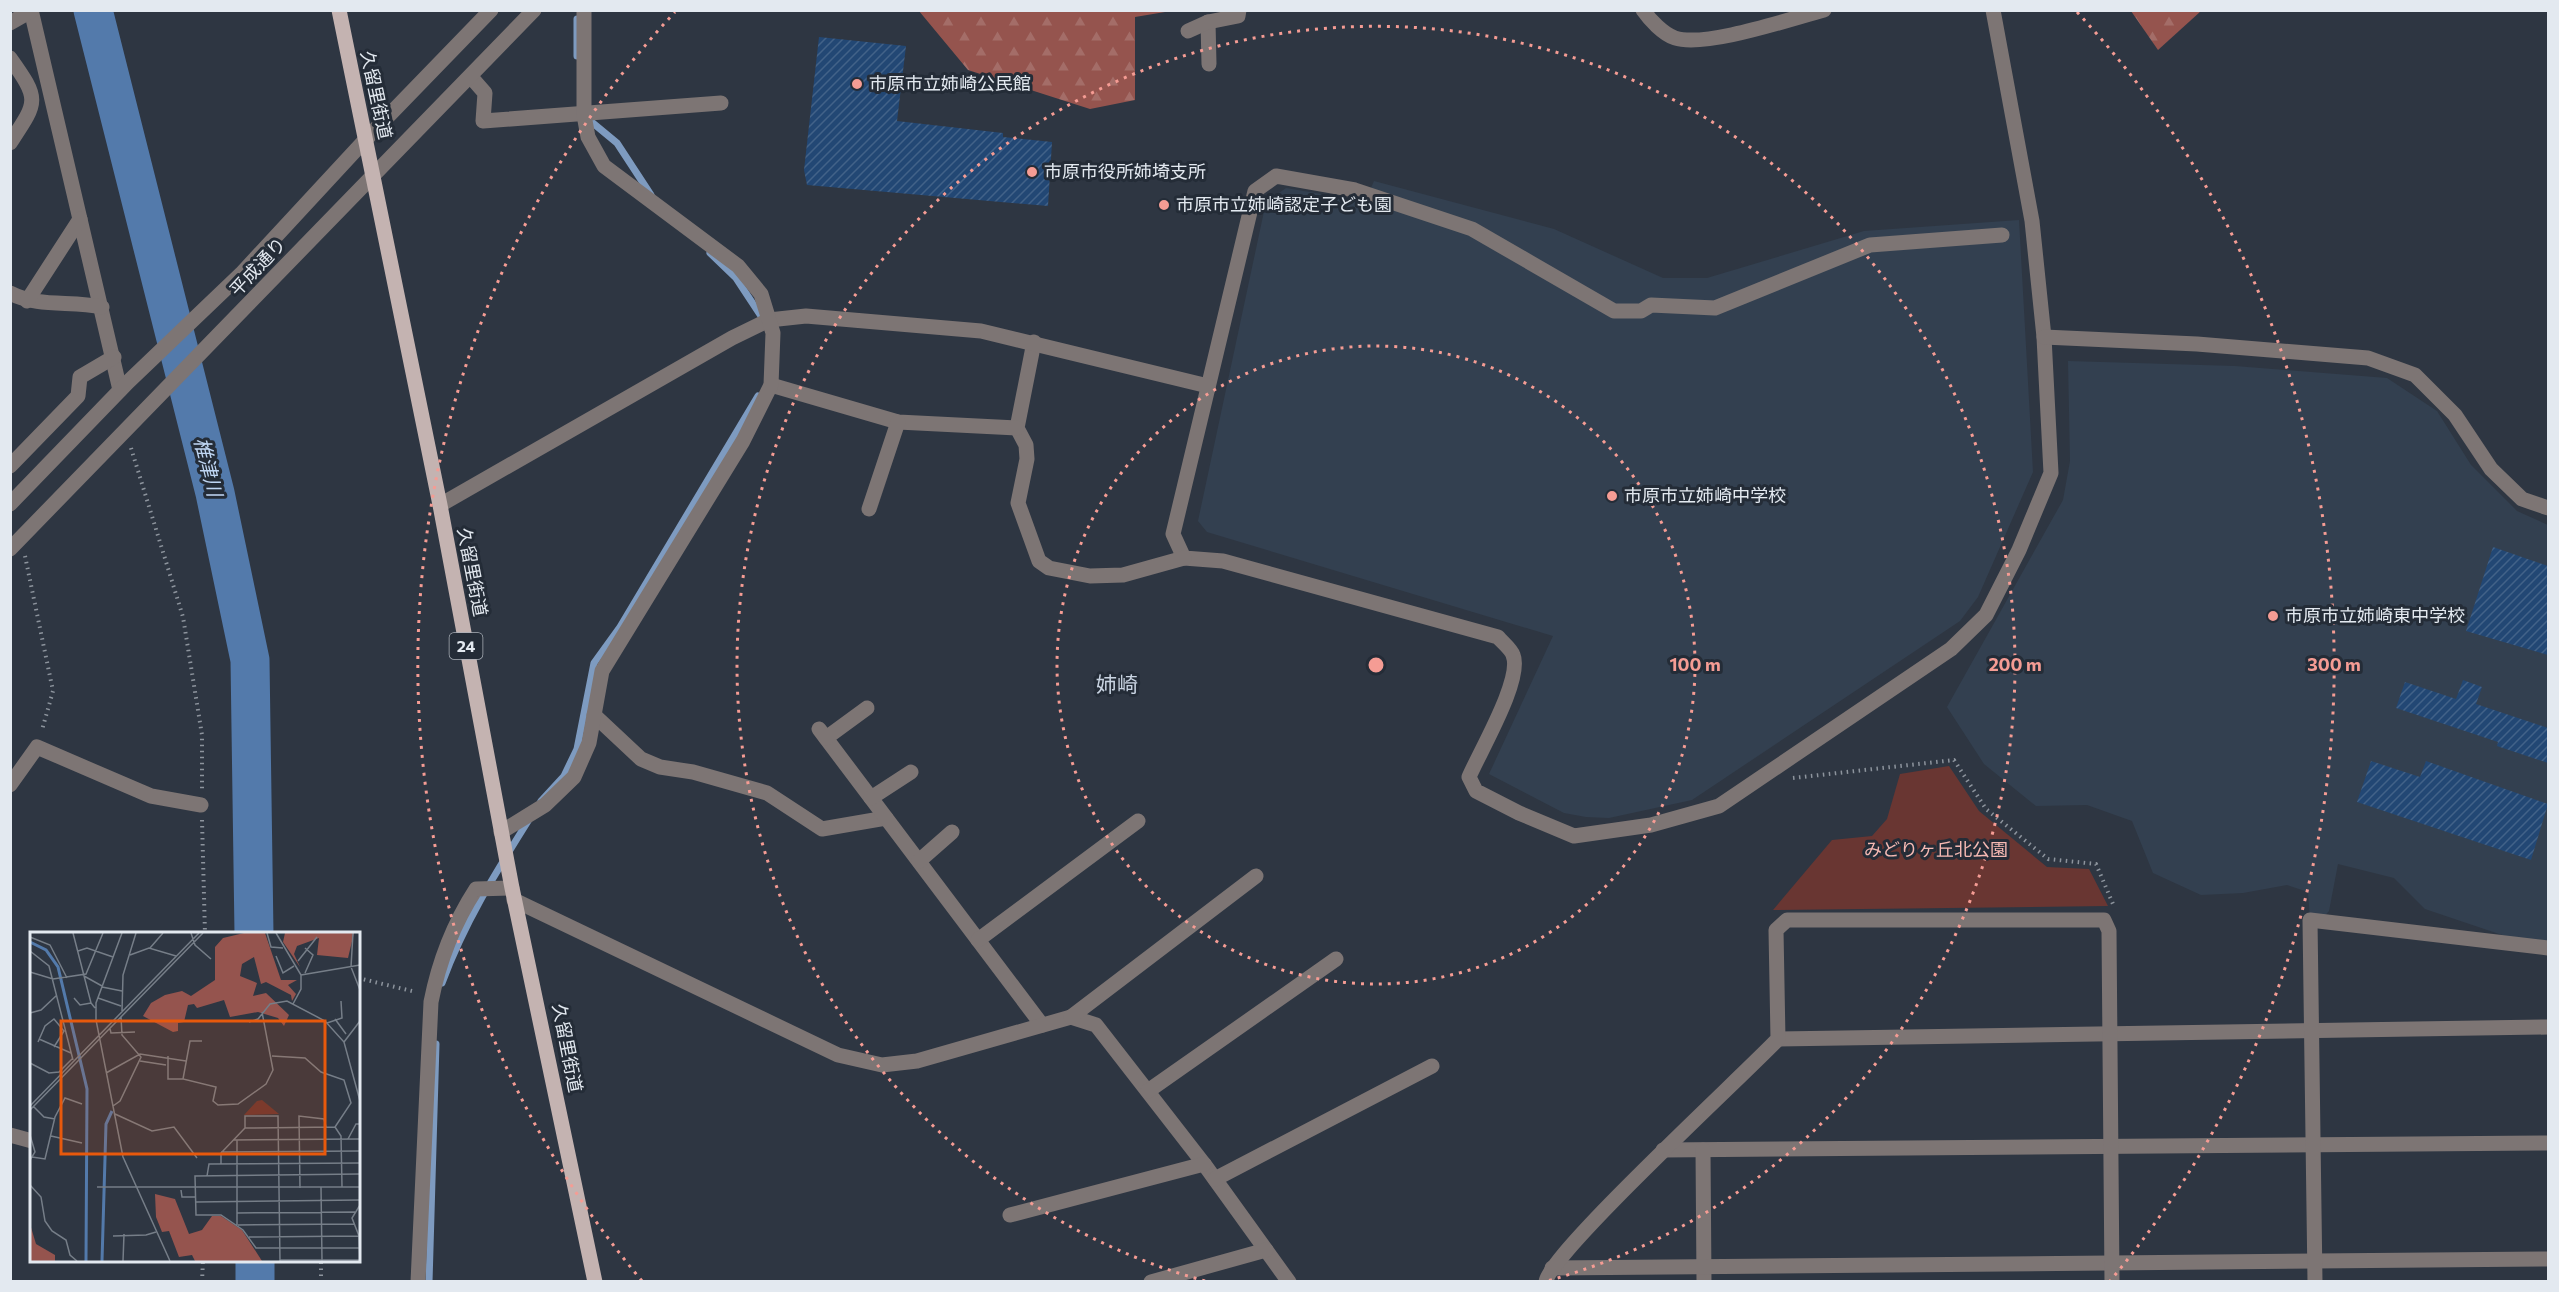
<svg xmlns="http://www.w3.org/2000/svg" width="2559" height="1292" viewBox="0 0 2559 1292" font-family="Commissioner,'Noto Sans JP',sans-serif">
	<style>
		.built { fill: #334050 }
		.forest { fill: url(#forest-firs) }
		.park { fill: #693632 }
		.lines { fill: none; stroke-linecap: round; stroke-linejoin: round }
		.stream { stroke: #7e9bc0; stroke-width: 7 }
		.river { stroke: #537aab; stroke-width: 39 }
		.building { fill: url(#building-hatch) }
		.path { stroke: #8d949d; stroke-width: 4; stroke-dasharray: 1.5 4.5; stroke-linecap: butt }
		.minor { stroke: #7d7574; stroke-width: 15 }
		.major { stroke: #c4b3b1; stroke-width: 15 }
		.ring { fill: none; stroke: #f59c94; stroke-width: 3; stroke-dasharray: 3 6 }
		.poi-dot { fill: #f59c94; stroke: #242c37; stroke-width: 2 }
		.labels { text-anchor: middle; stroke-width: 6; stroke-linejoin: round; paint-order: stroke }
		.shield { fill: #242c37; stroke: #aab0b8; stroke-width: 1.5 }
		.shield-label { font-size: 16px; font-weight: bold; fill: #e3e9f0 }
		.poi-label { font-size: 18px; fill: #e3e9f0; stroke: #242c37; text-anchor: start }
		.street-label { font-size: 18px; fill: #e3e9f0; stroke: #242c37 }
		.park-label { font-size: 18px; fill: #f5b9b3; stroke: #242c37 }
		.water-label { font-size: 20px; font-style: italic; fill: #bed5f2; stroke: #242c37 }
		.quarter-label { font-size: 21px; fill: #c9d4e2; stroke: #242c37 }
		.inset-river { fill: none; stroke: #537aab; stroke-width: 3 }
		.inset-road { fill: none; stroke: #767e88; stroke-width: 1.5 }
		.view { fill: #e8590c; fill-opacity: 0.15; stroke: #e8590c; stroke-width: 3 }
		.inset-edge { fill: none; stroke: #e3e9f0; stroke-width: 3 }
		.centre { fill: #f59c94; stroke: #242c37; stroke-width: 3 }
		.ring-label { font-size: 18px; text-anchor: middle; font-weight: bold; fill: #f59c94; stroke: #242c37; stroke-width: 6; stroke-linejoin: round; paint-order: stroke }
	</style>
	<defs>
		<pattern id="forest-firs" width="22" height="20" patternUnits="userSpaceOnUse" patternTransform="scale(1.5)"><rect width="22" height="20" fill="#95544e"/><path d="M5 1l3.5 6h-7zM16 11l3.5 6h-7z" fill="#a46d68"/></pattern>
		<pattern id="building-hatch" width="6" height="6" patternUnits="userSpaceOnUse" patternTransform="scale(1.5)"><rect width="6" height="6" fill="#224774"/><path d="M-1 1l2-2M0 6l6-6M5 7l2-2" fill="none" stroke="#426288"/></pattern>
	</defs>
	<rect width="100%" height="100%" fill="#2e3642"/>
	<!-- built -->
	<g class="built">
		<polygon points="1374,181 1554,229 1663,278 1707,278 1864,231 2019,220 2033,472 1978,597 1960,621 1692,800 1609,818 1586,817 1564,813 1489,774 1553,636 1207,532 1198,521 1266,202 1286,188 1351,199 1364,204"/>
		<polygon points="2068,361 2235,366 2387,378 2437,411 2471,465 2517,511 2548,525 2548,943 2508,937 2425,909 2394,878 2338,864 2329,911 2321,920 2310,920 2308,892 2287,885 2243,893 2201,895 2153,873 2132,821 2087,805 2036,806 1984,764 1947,707 2063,500 2070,461"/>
	</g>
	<!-- forest -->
	<g class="forest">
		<polygon points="919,11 1171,11 1135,17 1135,100 1090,109 968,70"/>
		<polygon points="2131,11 2201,11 2158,50"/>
	</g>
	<!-- park -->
	<polygon class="park" points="1949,766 1979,811 2047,867 2089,869 2108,906 1773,910 1832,840 1872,836 1887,819 1900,774"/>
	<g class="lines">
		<!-- stream -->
		<g class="stream">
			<polyline points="577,19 577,56"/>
			<polyline points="588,119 617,143 651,195"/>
			<polyline points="710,253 736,278 763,319"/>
			<polyline points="541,801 564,776 577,749 594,663 620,627 758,396"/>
			<path d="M442 983C464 923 496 872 530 818"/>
			<polyline points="429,1282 436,1044"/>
		</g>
		<!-- river -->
		<g class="river">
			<polyline points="93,10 215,493 250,660 254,934"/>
			<polyline points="255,1260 255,1282"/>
		</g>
	</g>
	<!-- building -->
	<g class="building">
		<polygon points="819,37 906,46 897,121 1003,133 1003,137 1052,142 1048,206 807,185 804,170"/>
		<polygon points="2493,547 2548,566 2548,655 2466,631"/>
		<polygon points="2463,680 2482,687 2476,704 2548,728 2548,763 2497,746 2498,742 2396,708 2405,682 2456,699"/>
		<polygon points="2371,761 2420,777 2426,761 2548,804 2531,860 2357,802"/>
	</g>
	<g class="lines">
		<!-- path -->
		<g class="path">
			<polyline points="131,448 183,617 202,735 202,789"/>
			<polyline points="25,556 53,691 42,730"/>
			<polyline points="1793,778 1954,760 1986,809 2048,859 2096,864 2113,904"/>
			<polyline points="202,820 205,934"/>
			<polyline points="358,978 416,992"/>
			<polyline points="202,1282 203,1260"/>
			<polyline points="321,1282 321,1260"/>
		</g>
		<!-- minor -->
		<g class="minor">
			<polyline points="31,10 120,390"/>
			<path d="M1643 10C1650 20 1663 34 1675 38 1705 48 1790 19 1824 10"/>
			<path d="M1993 10 2032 221 2044 337 2051 473 2019 550 1986 615 1951 649 1719 806 1651 825 1574 836 1519 813 1476 791 1469 777C1480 751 1523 679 1513 655 1511 649 1502 642 1498 637L1223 561 1184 558 1173 534 1255 191 1276 176 1355 190 1472 229 1614 311H1641L1651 305 1715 308 1870 245 2002 235"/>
			<polyline points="1208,22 1209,64"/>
			<polyline points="10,23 31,11"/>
			<polyline points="1188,31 1208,22 1238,16 1239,10"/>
			<path d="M10 58C40 100 38 101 10 143"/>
			<polyline points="471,77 485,93 483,121 721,103"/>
			<path d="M10 293C39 308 71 300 102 307"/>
			<polyline points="27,301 80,219"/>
			<polyline points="2044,337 2197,344 2368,358 2415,375 2455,415 2491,469 2522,499 2548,508"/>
			<polyline points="1034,342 1017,428 1026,445 1027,459 1018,503 1039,561 1049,568 1090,576 1123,575 1184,558"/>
			<polyline points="771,385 898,422 1017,428"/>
			<polyline points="10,466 78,396 80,377 114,357"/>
			<polyline points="10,504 128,382 241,274 366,139 491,10"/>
			<polyline points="440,505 732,338 769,320 806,316 981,331 1208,386"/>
			<polyline points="869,509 898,422"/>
			<polyline points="10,549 534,10"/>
			<polyline points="594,715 641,759 660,767 693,772 767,793 822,829 886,818"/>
			<polyline points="819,729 1042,1025"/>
			<polyline points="826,738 867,708"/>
			<polyline points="10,785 37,747 151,796 201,805"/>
			<polyline points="871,798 911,772"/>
			<polyline points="501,832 545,805 574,777 589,743 602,671 743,441 771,385 773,333 761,294 738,266 604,166 588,137 584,115 584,10"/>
			<polyline points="919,861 952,832"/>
			<polyline points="514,900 838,1055 882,1065 917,1061 1071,1017 1096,1025 1204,1164 1289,1282"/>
			<polyline points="978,940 1138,821"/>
			<polyline points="1071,1017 1256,876"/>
			<polyline points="1778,1039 2548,1027"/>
			<polyline points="1148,1091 1336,959"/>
			<polyline points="10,1135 32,1141"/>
			<polyline points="1663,1150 2548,1143"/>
			<polyline points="1703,1150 1704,1282"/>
			<polyline points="1215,1179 1432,1066"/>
			<polyline points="1010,1215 1204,1164"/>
			<polyline points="1552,1268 2548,1259"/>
			<path d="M418 1282 431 1002C439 961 454 923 476 889L512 888"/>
			<polyline points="1151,1282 1266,1250"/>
			<path d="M1546 1282C1547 1256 1747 1072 1778 1039L1776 930 1787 920H2104L2109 931 2112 1282"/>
			<polyline points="2315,1282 2310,920 2548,948"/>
		</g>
		<!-- major -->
		<polyline class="major" points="339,10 440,505 512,888 595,1282"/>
	</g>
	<!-- distance rings -->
	<g class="ring">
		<circle cx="1376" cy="665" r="319"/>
		<path d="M1205 1281A639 639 0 1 1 1547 1281"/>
		<path d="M642 1281A958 958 0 0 1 675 12M2077 12A958 958 0 0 1 2110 1281"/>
	</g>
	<!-- markers -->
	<g class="poi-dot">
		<circle cx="857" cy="84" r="6"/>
		<circle cx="1032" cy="172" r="6"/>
		<circle cx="1164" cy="205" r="6"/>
		<circle cx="1612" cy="496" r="6"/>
		<circle cx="2273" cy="616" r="6"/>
	</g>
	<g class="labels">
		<!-- shield labels -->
		<rect class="shield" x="449.5" y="633" width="33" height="26" rx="4.5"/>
		<g class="shield-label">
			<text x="466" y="652">24</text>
		</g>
		<!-- poi labels -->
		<g class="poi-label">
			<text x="869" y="90">市原市立姉崎公民館</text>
			<text x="1044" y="178">市原市役所姉埼支所</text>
			<text x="1176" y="211">市原市立姉崎認定子ども園</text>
			<text x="1624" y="502">市原市立姉崎中学校</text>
			<text x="2285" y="622">市原市立姉崎東中学校</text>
		</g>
		<!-- street labels -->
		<g class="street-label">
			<text transform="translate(376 95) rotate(78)" y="6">久留里街道</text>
			<text transform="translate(258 267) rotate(-47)" y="6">平成通り</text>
			<text transform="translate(472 572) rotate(79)" y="6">久留里街道</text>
			<text transform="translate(567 1048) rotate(79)" y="6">久留里街道</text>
		</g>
		<!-- park labels -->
		<g class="park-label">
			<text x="1936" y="856">みどりヶ丘北公園</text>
		</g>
		<!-- water labels -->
		<g class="water-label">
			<text transform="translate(208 467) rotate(76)" y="7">椎津川</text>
		</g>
		<!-- quarter labels -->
		<g class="quarter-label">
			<text x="1117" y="692">姉崎</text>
		</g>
	</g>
	<!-- overview -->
	<g transform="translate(30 932)">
		<rect width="330" height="330" fill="#2e3642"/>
		<path d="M214 1H235L251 48H267L258 53 266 62 262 69 261 63 236 50 231 52 224 25 212 32 210 44 227 51 223 64 236 61 259 83 254 94 248 86 228 80 200 85 194 68 167 76 164 72 158 73 154 90 148 91V99L143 100 113 84 121 71 135 63 152 59 161 64 185 48V15L193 6ZM255 1H324L318 26 287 23 289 6 267 14 264 22 270 35 253 10ZM125 262 145 267 159 302 172 298 182 284H191L212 298 232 329H165L162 323 149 325 139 299 132 300 126 285ZM0 292 6 312 25 323V329H0Z" fill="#95544e"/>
		<path d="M232 168 249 182 214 183 227 169Z" fill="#693632"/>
		<path class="inset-river" d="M0 10 16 18 28 35 57 157 56 329M72 329 76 192 82 179"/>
		<path class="inset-road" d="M43 1 61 71 65 76M92 1 66 71V88L93 225 140 329M161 1 165 13 181 27M237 1 241 15 253 16M246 1 271 43V57L263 72M323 1 321 35 330 58M0 5 20 13 37 46M120 16 133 1M0 19 19 34 43 128M48 19 57 16 83 25M100 23 119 16 146 24M246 24 253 41 264 34M268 29 287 5M0 40 23 47 56 42 73 1M275 41 283 23 275 16M271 43 330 33M54 44 72 54M72 55 92 59M44 66 50 73 61 71M68 66 91 74M92 79 93 43 106 1M0 81 11 78 27 63M305 87 316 102M219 90 228 87 240 72 257 69 295 89 314 110 330 169M297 91 312 86 311 69M80 97 81 101 105 100M9 107 41 121M172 109H160L153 147 186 155 183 169 188 173 208 172 236 152 243 138 232 80M8 110 15 94 24 87 34 99 24 115M314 110 330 89M138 124V147H153M242 124 275 126 291 140 314 148 321 171 305 195M110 129 136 133M0 131 19 141 29 140 43 126M76 141 110 122 156 129M0 174 169 1M3 174 14 185 25 187M83 174 90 169 111 125 92 103 91 85M0 178 173 1M85 182 122 199 144 195 167 226M305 195 311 204 312 255M215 196 305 195M0 203 5 220 0 228M21 204 52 211M318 207 326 192H330M203 208 330 207M207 208V293M191 220 330 219M2 225 15 227 25 185 35 166 52 172M191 232V221L215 196V184H248L250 329M177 244 179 232 330 231M0 253 11 265 15 289 22 299 36 308 40 323 47 329M67 255H330M291 255 292 329M270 256 269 184 294 187 296 195M151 258 152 265H166M166 270 330 268M207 281 325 280M208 293 324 292M83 304 116 303 126 300M219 305 329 304M329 316H226L213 298 191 283H166L165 244 330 242M250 328H330M93 329 94 302M330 329 329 304 322 286 330 273"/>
		<path class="view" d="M31 89H295V222H31Z"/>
		<rect width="330" height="330" class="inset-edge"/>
	</g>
	<circle cx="1376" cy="665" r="9" class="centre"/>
	<g class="ring-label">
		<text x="1695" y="671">100 m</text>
		<text x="2015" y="671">200 m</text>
		<text x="2334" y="671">300 m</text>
	</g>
	<!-- border -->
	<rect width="2559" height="1292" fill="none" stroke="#e3e9f0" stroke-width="24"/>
</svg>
